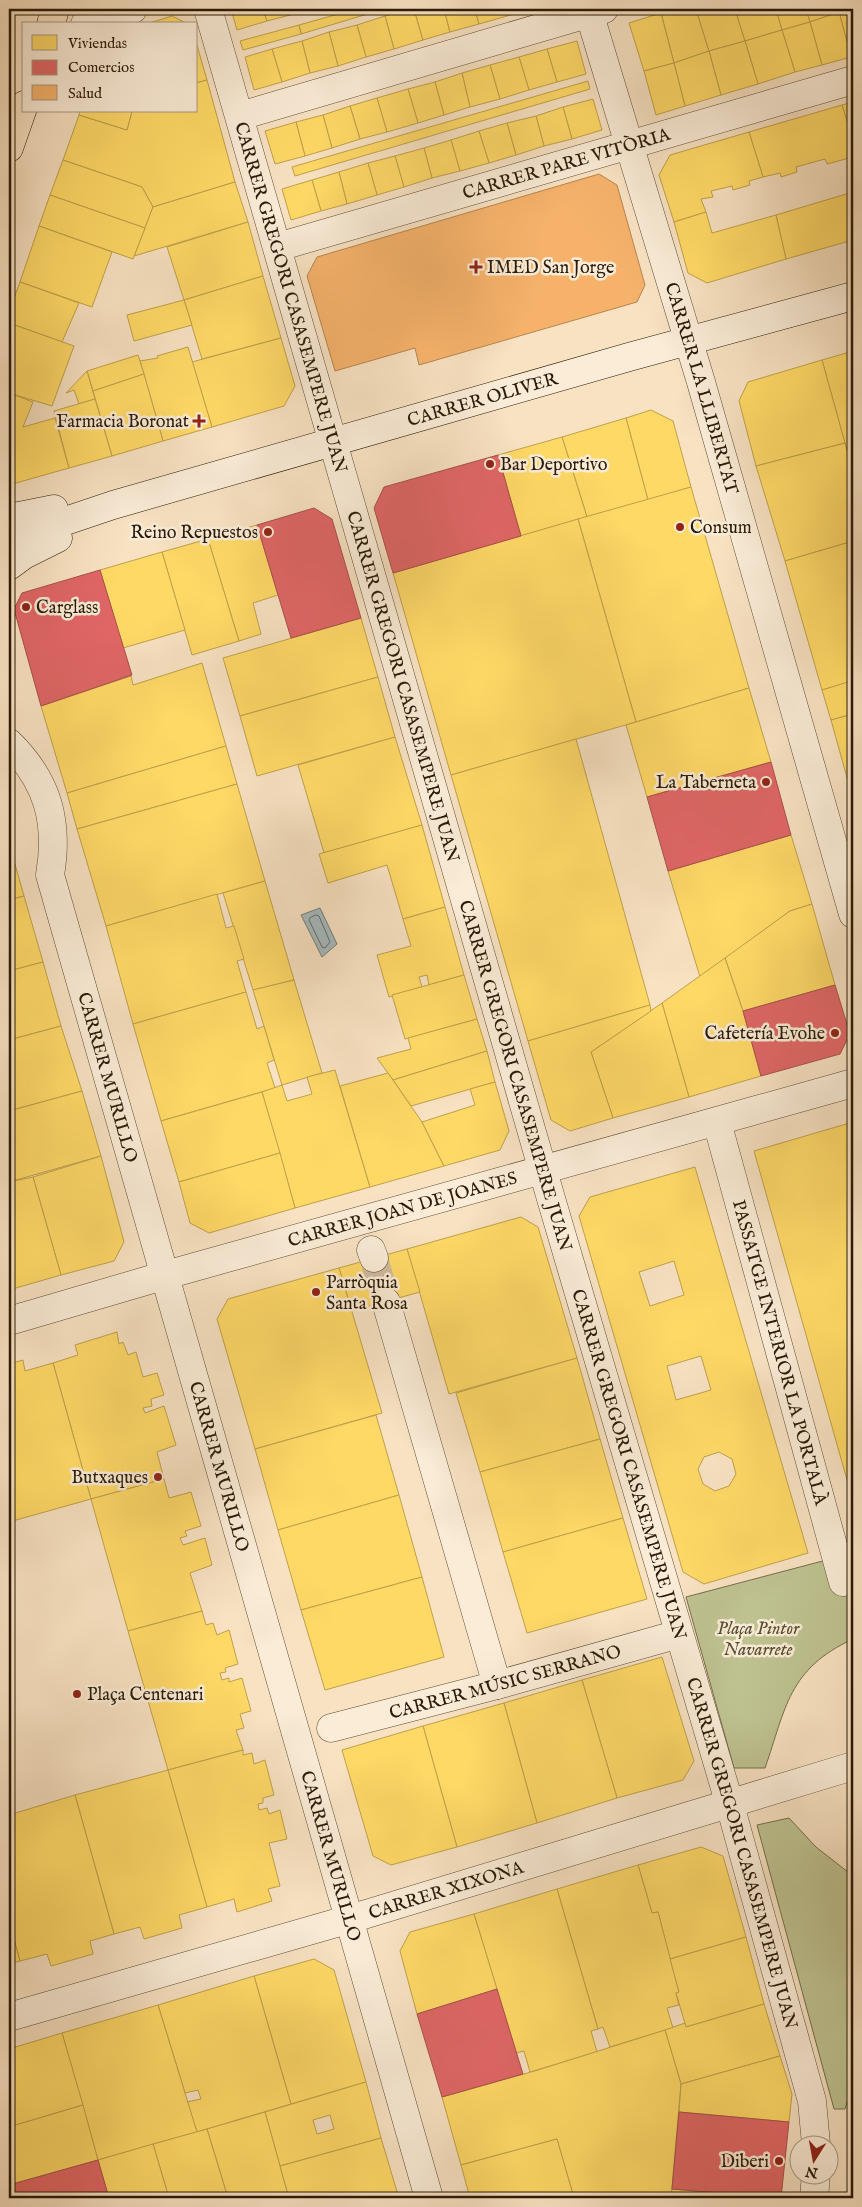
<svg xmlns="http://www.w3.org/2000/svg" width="862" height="2207" viewBox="0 0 862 2207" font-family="'IM FELL English',serif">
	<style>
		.green { fill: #bfc392; stroke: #746e4c }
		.water { fill: #a4babf; stroke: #737a75 }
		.homes { fill: #ffd966; stroke: #bfa04a; fill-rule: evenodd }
		.shops { fill: #e06666; stroke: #a94f4a }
		.health { fill: #f6b26b; stroke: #b8844d }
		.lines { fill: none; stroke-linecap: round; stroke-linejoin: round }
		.shore { stroke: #666a63; stroke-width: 1 }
		.pedestrian-tunnel { stroke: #cfba9d; stroke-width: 28; stroke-dasharray: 28 14; stroke-linecap: butt }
		.pedestrian-casing { stroke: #5d4c36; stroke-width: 29 }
		.minor-casing { stroke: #5d4c36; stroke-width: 29 }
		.secondary-casing { stroke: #291a07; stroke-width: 29 }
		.primary-casing { stroke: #291a07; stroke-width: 29 }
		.pedestrian { stroke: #faecd7; stroke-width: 28 }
		.minor { stroke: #faecd7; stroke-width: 28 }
		.secondary { stroke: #faecd7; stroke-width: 28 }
		.primary { stroke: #f8e2c2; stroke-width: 28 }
		.poi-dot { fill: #8f2418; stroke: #faecd7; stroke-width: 2 }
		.labels { text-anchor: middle; stroke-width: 5; stroke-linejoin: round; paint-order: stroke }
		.street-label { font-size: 18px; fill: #291a07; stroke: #faecd7 }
		.poi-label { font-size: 18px; fill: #291a07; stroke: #faecd7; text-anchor: start }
		.park-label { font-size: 18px; font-style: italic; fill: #564d31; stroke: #faecd7 }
	</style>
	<rect width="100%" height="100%" fill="#f8e2c2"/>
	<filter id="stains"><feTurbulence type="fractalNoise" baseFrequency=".004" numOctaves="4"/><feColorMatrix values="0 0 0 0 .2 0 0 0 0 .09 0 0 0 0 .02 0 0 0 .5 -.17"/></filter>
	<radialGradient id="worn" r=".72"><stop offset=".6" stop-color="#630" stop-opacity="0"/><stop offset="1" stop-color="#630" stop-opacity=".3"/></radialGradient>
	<!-- green -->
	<g class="green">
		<path d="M853 1553V1639C788 1669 786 1708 765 1768H734L686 1597Z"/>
		<polygon points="789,1818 816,1847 853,1876 853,2094 849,2095 845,2109 834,2109 757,1825"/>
	</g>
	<!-- water -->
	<polygon class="water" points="320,908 337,944 322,957 301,915"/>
	<!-- homes -->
	<g class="homes">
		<polygon points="231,9 263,9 267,21 237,30"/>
		<polygon points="263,9 293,9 294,14 267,21"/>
		<polygon points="293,9 309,9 294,14"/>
		<polygon points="356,9 384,9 301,34 299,25"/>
		<polygon points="410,9 414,9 423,40 394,49 385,16"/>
		<polygon points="414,9 444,9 450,32 423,40"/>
		<polygon points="444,9 475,9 479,24 450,32"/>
		<polygon points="475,9 504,9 507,16 479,24"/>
		<polygon points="504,9 533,9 507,16"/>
		<polygon points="676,9 696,9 709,51 674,63 661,13"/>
		<polygon points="696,9 735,9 745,41 709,51"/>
		<polygon points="735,9 776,9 782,30 745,41"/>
		<polygon points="776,9 806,9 810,22 782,30"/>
		<polygon points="806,9 838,9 839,12 810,22"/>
		<polygon points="850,9 853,9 853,57 851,57 839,12"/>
		<polygon points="839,12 851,57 822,65 810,22"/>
		<polygon points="661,13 674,63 644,71 629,23"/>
		<polygon points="172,16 188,24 146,24"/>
		<polygon points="385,16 394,49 366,57 357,25"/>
		<polygon points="810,22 822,65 795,72 782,30"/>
		<polygon points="299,25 301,34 243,50 240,41"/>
		<polygon points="357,25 366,57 338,66 329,32"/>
		<polygon points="782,30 795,72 758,84 745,41"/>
		<polygon points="329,32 338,66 310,73 302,41"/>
		<polygon points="302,41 310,73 282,82 272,49"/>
		<polygon points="577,41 586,74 557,82 547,49"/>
		<polygon points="745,41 758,84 721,95 709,51"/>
		<polygon points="196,42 207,80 196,83"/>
		<polygon points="272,49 282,82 254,90 245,57"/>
		<polygon points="547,49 557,82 529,90 519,57"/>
		<polygon points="709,51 721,95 685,106 674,63"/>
		<polygon points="519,57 529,90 500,99 490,65"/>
		<polygon points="674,63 685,106 656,115 644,71"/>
		<polygon points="490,65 500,99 470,107 462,73"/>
		<polygon points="462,73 470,107 444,115 435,82"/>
		<polygon points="207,80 235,182 153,207 142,187 63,160 79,115 127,130 132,111 196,111 196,83"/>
		<polygon points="588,81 590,89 295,176 292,167"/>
		<polygon points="435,82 444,115 418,123 408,89"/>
		<polygon points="408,89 418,123 387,132 377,98"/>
		<polygon points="377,98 387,132 360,139 350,106"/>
		<polygon points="593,99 602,130 572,139 563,107"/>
		<polygon points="853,102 853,141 842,105"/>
		<polygon points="842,105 853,141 853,157 827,164 825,159 796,167 797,172 781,177 780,173 763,177 749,132"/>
		<polygon points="350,106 360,139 332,148 323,115"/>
		<polygon points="563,107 572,139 544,146 536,116"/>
		<polygon points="80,111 132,111 127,130 79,115"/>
		<polygon points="323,115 332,148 305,156 296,122"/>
		<polygon points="536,116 544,146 516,155 507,123"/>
		<polygon points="296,122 305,156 275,164 265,131"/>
		<polygon points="507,123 516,155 489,163 479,131"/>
		<polygon points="479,131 489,163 460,171 451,140"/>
		<polygon points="749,132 763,177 749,181 750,185 733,190 732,186 711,191 713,197 701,199 706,212 674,222 659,175 670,155"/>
		<polygon points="451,140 460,171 432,178 424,148"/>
		<polygon points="424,148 432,178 404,187 395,156"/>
		<polygon points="395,156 404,187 377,195 368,163"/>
		<polygon points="63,160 142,187 153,207 145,228 50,195"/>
		<polygon points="368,163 377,195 347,204 339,172"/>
		<polygon points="339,172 347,204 321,211 312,180"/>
		<polygon points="312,180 321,211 291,220 282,189"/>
		<polygon points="235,182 248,222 134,256 153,207"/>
		<polygon points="853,192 853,240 786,259 776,215"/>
		<polygon points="50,195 145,228 133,259 39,226"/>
		<polygon points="706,212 712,233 776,215 786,259 707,283 688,273 674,222"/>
		<polygon points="248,222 263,276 184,300 167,247"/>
		<polygon points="39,226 112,252 92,307 20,282"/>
		<polygon points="263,276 281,338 202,359 184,300"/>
		<polygon points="20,282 79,303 62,342 9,323 9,312"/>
		<polygon points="184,300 192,325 134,341 127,315"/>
		<polygon points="9,323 74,346 52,406 9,393"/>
		<polygon points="281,338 295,386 284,406 212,427 192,362"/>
		<polygon points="188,347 212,427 163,441 140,361 158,358 157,356"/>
		<polygon points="853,351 853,461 850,462 822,360"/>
		<polygon points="138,355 144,374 93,391 87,371"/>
		<polygon points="822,360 845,443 756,466 739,401 748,382"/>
		<polygon points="87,371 95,399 79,404 74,390 66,393"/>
		<polygon points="144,374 163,441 112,456 93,391"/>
		<polygon points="9,393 33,402 23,427 55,418 69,468 9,485"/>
		<polygon points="95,399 112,456 69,468 54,411"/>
		<polygon points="651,410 673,421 691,487 648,500 626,418"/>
		<polygon points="626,418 648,500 587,517 562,437"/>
		<polygon points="562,437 587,517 521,536 498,455"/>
		<polygon points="845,443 853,474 853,541 785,561 756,466"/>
		<polygon points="691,487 749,688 636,722 578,519"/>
		<polygon points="578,519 636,722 451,775 393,573"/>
		<polygon points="257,525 278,595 253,603 261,634 239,641 208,539"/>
		<polygon points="208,539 239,641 192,655 162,552"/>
		<polygon points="853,541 853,681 822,690 785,561"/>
		<polygon points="162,552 185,630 123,648 100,570"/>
		<polygon points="361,618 378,677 240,716 223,658"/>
		<polygon points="202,663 226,746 67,793 41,706 131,676 133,685"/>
		<polygon points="378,677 395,737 257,776 240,716"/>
		<polygon points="851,681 853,714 831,720 822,690"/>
		<polygon points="749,688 771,762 647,797 626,725"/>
		<polygon points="853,714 853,799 831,720"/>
		<polygon points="395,737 422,825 324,853 298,765"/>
		<polygon points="576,739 650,1005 528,1041 451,775"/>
		<polygon points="226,746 237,784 77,829 67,793"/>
		<polygon points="237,784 265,881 106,926 77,829"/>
		<polygon points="422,825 445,907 403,919 387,865 328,883 319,854"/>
		<polygon points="791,835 812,904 790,911 700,977 668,871"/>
		<polygon points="9,843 24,896 9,900"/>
		<polygon points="265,881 294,980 253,990 223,893"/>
		<polygon points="217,894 226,928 234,926 244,959 237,961 246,992 133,1024 106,926"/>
		<polygon points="24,896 43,962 9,971 9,900"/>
		<polygon points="812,904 835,985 743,1011 725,958 790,911"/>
		<polygon points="445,907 464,975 429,985 427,975 419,977 422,987 389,997 377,955 411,946 403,919"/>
		<polygon points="725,958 743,1011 761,1076 689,1097 662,1003"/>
		<polygon points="43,962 61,1026 9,1040 9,971"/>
		<polygon points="464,975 477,1019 405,1039 392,995"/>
		<polygon points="294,980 322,1073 282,1085 253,990"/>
		<polygon points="246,992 257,1029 264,1026 274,1060 267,1063 275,1088 161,1121 133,1024"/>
		<polygon points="662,1003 689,1097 613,1118 591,1052"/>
		<polygon points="650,1005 651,1011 591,1052 613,1118 570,1131 551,1120 528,1041"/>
		<polygon points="477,1019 487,1051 393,1080 377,1058 411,1049 408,1038"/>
		<polygon points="61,1026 82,1091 9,1111 9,1040"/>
		<polygon points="487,1051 495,1082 411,1106 393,1080"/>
		<polygon points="335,1070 370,1187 295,1208 262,1092 282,1085 287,1101 312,1094 307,1077"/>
		<polygon points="388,1073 422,1122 444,1166 370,1187 340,1086"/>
		<polygon points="495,1082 509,1131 500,1150 444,1166 422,1122 475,1105 470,1089"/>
		<polygon points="82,1091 101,1156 9,1182 9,1111"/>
		<polygon points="262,1092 280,1153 179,1182 161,1121"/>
		<polygon points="853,1122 853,1501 754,1151"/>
		<polygon points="280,1153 295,1208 209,1233 190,1223 179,1182"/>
		<polygon points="101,1156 124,1242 114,1261 61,1275 33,1177"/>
		<path d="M695 1167 808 1553 704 1584 683 1572 579 1216 590 1197ZM674 1261 684 1295 650 1306 639 1272ZM701 1356 711 1390 676 1400 667 1366ZM719 1452 732 1459 736 1474 729 1486 715 1491 703 1484 698 1469 704 1457Z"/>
		<polygon points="33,1177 61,1275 9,1290 9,1182"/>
		<polygon points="521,1217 538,1227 577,1358 449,1394 407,1249"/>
		<polygon points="407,1249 420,1292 352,1311 339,1268"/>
		<polygon points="339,1268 382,1413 255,1449 217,1319 228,1299"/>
		<polygon points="117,1332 119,1344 123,1342 128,1355 136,1352 143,1377 157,1373 164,1395 151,1399 152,1406 143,1408 145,1413 164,1406 176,1445 157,1452 164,1479 91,1499 53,1363 78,1355 75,1345"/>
		<polygon points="577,1358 600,1439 480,1472 456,1393"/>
		<polygon points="23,1360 25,1371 53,1363 91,1499 9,1522 9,1364"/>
		<polygon points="376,1415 399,1495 278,1530 255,1449"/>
		<polygon points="600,1439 623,1518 503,1552 480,1472"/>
		<polygon points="164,1479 169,1498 191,1492 201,1526 185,1531 187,1536 180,1538 183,1545 205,1538 212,1565 190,1573 202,1611 128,1631 91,1499"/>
		<polygon points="399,1495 422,1577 301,1610 278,1530"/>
		<polygon points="623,1518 647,1599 527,1633 503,1552"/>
		<polygon points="422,1577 444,1657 325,1690 301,1610"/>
		<polygon points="202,1611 206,1625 213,1623 217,1635 229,1630 238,1664 225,1668 226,1672 220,1673 222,1680 229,1678 229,1682 242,1678 251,1711 240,1714 244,1728 236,1730 243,1750 168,1770 128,1631"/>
		<polygon points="662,1657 694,1761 683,1780 617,1798 582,1680"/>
		<polygon points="582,1680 617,1798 537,1823 504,1703"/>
		<polygon points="504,1703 537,1823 457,1847 423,1726"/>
		<polygon points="423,1726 457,1847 391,1865 373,1856 342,1750"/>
		<polygon points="243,1750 243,1755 252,1753 254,1764 265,1760 274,1795 263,1798 263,1803 258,1804 259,1810 267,1808 269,1814 280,1810 287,1839 269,1843 280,1886 268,1889 272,1901 237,1912 234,1899 207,1907 168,1770"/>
		<polygon points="168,1770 207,1907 179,1915 182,1928 144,1939 140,1927 114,1934 75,1795"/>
		<polygon points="75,1795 114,1934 90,1941 93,1954 51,1966 47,1954 20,1961 9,1921 9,1815"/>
		<polygon points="701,1847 723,1856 746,1937 670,1959 658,1912 652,1913 638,1865"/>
		<polygon points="638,1865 652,1913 658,1912 679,1992 676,1993 679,2005 667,2008 673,2028 610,2047 603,2027 598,2029 557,1889"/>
		<polygon points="557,1889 598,2029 591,2031 597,2052 530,2072 524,2051 516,2053 474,1914"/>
		<polygon points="474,1914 497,1989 417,2014 400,1951 410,1932"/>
		<polygon points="9,1921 20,1961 9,1964"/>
		<polygon points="746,1937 764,2004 686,2027 676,1993 679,1992 670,1959"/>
		<polygon points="314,1959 334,1970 366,2082 291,2104 254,1976"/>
		<polygon points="254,1976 291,2104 197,2132 187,2102 201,2099 198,2090 185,2093 158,2005"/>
		<polygon points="764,2004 780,2056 681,2084 665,2030 685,2023 686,2027"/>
		<polygon points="158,2005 197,2132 98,2160 62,2033"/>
		<polygon points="665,2030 681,2084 671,2198 574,2198 557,2139 461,2165 442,2097 538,2070"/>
		<polygon points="62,2033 83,2105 9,2127 9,2049"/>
		<polygon points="780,2056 792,2094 789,2122 679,2112 681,2084"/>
		<path d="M366 2082 381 2138 280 2166 265 2112ZM330 2115 334 2129 317 2134 313 2120Z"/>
		<polygon points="83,2105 98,2160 9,2185 9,2127"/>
		<polygon points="265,2112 289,2198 228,2198 207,2129"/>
		<polygon points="207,2129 228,2198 169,2198 153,2144"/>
		<polygon points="381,2138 398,2195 396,2198 289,2198 280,2166"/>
		<polygon points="557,2139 574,2198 470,2198 461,2165"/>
		<polygon points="153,2144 169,2198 109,2198 98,2160"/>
		<polygon points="672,2189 765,2198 671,2198"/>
	</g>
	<!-- shops -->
	<g class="shops">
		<polygon points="498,455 521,536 393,573 374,508 384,487"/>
		<polygon points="314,508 332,519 361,618 291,638 257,525"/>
		<polygon points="100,570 132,675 41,706 14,609 22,593"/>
		<polygon points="771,762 791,835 668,871 647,797"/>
		<polygon points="835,985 850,1034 840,1054 761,1076 743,1011"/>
		<polygon points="497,1989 523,2074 442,2097 417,2014"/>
		<polygon points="679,2112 789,2122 781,2198 672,2189"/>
		<polygon points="98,2160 109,2198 9,2198 9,2185"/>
	</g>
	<!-- health -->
	<polygon class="health" points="599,174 617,185 645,285 637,302 419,365 415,348 335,371 307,276 317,257"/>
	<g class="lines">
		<!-- shore -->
		<polygon class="shore" points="316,915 319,916 330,942 325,948 322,947 309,920 310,918"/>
		<!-- pedestrian-tunnel -->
		<polyline class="pedestrian-tunnel" points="374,1258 386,1302"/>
		<!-- pedestrian casing -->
		<g class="pedestrian-casing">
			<g id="pedestrian">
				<path id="s1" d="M717 1122 843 1582"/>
				<polyline points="371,1250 374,1258"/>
				<polyline points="386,1302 497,1685"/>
				<path id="s2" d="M331 1728 497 1685 679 1634"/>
			</g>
		</g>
		<!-- minor casing -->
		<g class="minor-casing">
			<g id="minor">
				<path id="s3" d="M208 9 552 1202 730 1805 812 2101 816 2144"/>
				<path id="s4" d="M588 9 701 382 853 914"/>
				<polyline points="85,24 133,9"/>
				<polyline points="240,116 604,9"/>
				<path id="s5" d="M278 247 853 80"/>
				<path id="s6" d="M9 743C48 781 59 822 50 875L429 2198"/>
				<path id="s7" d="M9 1321 166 1275 853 1083"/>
				<path id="s8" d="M9 2017 350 1919 853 1766"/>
				<polyline points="814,2198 816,2174"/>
			</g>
		</g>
		<!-- secondary casing -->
		<g class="secondary-casing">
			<g id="secondary">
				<polyline points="9,518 54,509"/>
				<path id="s9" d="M9 540 113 505 629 357 853 296"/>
				<polyline points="9,566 24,555 58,538"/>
			</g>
		</g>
		<!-- primary casing -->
		<g class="primary-casing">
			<g id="primary">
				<polyline points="51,24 55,9"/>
				<polyline points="9,148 24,105"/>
			</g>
		</g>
		<!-- pedestrian -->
		<use href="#pedestrian" class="pedestrian"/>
		<!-- minor -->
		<use href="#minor" class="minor"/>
		<!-- secondary -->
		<use href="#secondary" class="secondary"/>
		<!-- primary -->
		<use href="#primary" class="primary"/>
	</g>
	<!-- markers -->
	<g class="poi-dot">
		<path d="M473.5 259.5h5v5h5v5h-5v5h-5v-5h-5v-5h5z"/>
		<path d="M196.5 413.5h5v5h5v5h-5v5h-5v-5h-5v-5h5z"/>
		<circle cx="490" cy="464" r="5"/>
		<circle cx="680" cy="527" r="5"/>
		<circle cx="268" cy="532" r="5"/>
		<circle cx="26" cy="607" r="5"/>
		<circle cx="766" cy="782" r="5"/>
		<circle cx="835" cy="1033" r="5"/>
		<circle cx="316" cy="1292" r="5"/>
		<circle cx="158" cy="1477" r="5"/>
		<circle cx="77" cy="1694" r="5"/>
		<circle cx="779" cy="2161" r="5"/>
	</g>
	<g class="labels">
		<!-- street labels -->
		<g class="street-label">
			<text dy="6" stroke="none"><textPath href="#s5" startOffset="300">CARRER PARE VITÒRIA</textPath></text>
			<text dy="6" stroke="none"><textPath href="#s3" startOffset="300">CARRER GREGORI CASASEMPERE JUAN</textPath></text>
			<text dy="6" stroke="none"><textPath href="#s4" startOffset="396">CARRER LA LLIBERTAT</textPath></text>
			<text dy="6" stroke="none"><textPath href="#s9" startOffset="494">CARRER OLIVER</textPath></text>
			<text dy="6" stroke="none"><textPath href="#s3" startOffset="705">CARRER GREGORI CASASEMPERE JUAN</textPath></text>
			<text dy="6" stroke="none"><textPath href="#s3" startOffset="1110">CARRER GREGORI CASASEMPERE JUAN</textPath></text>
			<text dy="6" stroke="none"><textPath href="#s6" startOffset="355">CARRER MURILLO</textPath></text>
			<text dy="6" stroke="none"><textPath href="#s7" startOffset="409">CARRER JOAN DE JOANES</textPath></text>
			<text dy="6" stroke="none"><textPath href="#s1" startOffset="239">PASSATGE INTERIOR LA PORTALÀ</textPath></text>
			<text dy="6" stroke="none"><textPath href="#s3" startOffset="1515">CARRER GREGORI CASASEMPERE JUAN</textPath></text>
			<text dy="6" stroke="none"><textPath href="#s6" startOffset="760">CARRER MURILLO</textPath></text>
			<text dy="6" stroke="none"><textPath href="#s2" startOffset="180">CARRER MÚSIC SERRANO</textPath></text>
			<text dy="6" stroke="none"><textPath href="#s3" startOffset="1920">CARRER GREGORI CASASEMPERE JUAN</textPath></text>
			<text dy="6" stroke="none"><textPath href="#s6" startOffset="1165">CARRER MURILLO</textPath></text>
			<text dy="6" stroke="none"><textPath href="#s8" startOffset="455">CARRER XIXONA</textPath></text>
		</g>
		<!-- poi labels -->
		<g class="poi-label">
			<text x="487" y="273">IMED San Jorge</text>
			<text x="189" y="427" text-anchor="end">Farmacia Boronat</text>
			<text x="500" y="470">Bar Deportivo</text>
			<text x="690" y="533">Consum</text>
			<text x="258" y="538" text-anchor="end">Reino Repuestos</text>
			<text x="36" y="613">Carglass</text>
			<text x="756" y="788" text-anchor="end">La Taberneta</text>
			<text x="825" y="1039" text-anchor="end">Cafetería Evohe</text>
			<text x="326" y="1288">Parròquia<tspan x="326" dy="21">Santa Rosa</tspan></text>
			<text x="148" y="1483" text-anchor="end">Butxaques</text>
			<text x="87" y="1700">Plaça Centenari</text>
			<text x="769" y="2167" text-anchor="end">Diberi</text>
		</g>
		<!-- park labels -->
		<g class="park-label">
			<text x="758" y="1634">Plaça Pintor<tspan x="758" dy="21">Navarrete</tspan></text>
		</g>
	</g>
	<!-- margin -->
	<rect width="862" height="2207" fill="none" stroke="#f8e2c2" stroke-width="30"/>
	<rect x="10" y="10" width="842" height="2187" fill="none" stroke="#291a07" stroke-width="2.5"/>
	<rect x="15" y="15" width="832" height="2177" fill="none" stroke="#291a07"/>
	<!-- legend -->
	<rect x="22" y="22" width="175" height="90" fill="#faecd7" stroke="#a69884"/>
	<rect x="32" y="35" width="25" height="15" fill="#ffd966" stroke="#a69884"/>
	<text x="68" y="48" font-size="15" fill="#291a07">Viviendas</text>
	<rect x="32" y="60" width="25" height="15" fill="#e06666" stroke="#a69884"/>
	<text x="68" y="72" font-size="15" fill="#291a07">Comercios</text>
	<rect x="32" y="85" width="25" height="15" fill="#f6b26b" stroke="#a69884"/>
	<text x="68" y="98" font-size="15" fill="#291a07">Salud</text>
	<!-- north arrow -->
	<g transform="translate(814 2160) rotate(191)"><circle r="24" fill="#faecd7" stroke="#a69884"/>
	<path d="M0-4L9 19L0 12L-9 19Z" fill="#8f2418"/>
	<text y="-8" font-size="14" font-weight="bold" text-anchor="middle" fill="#291a07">N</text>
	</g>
	<rect width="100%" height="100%" filter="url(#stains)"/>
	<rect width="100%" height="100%" fill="url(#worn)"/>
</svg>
